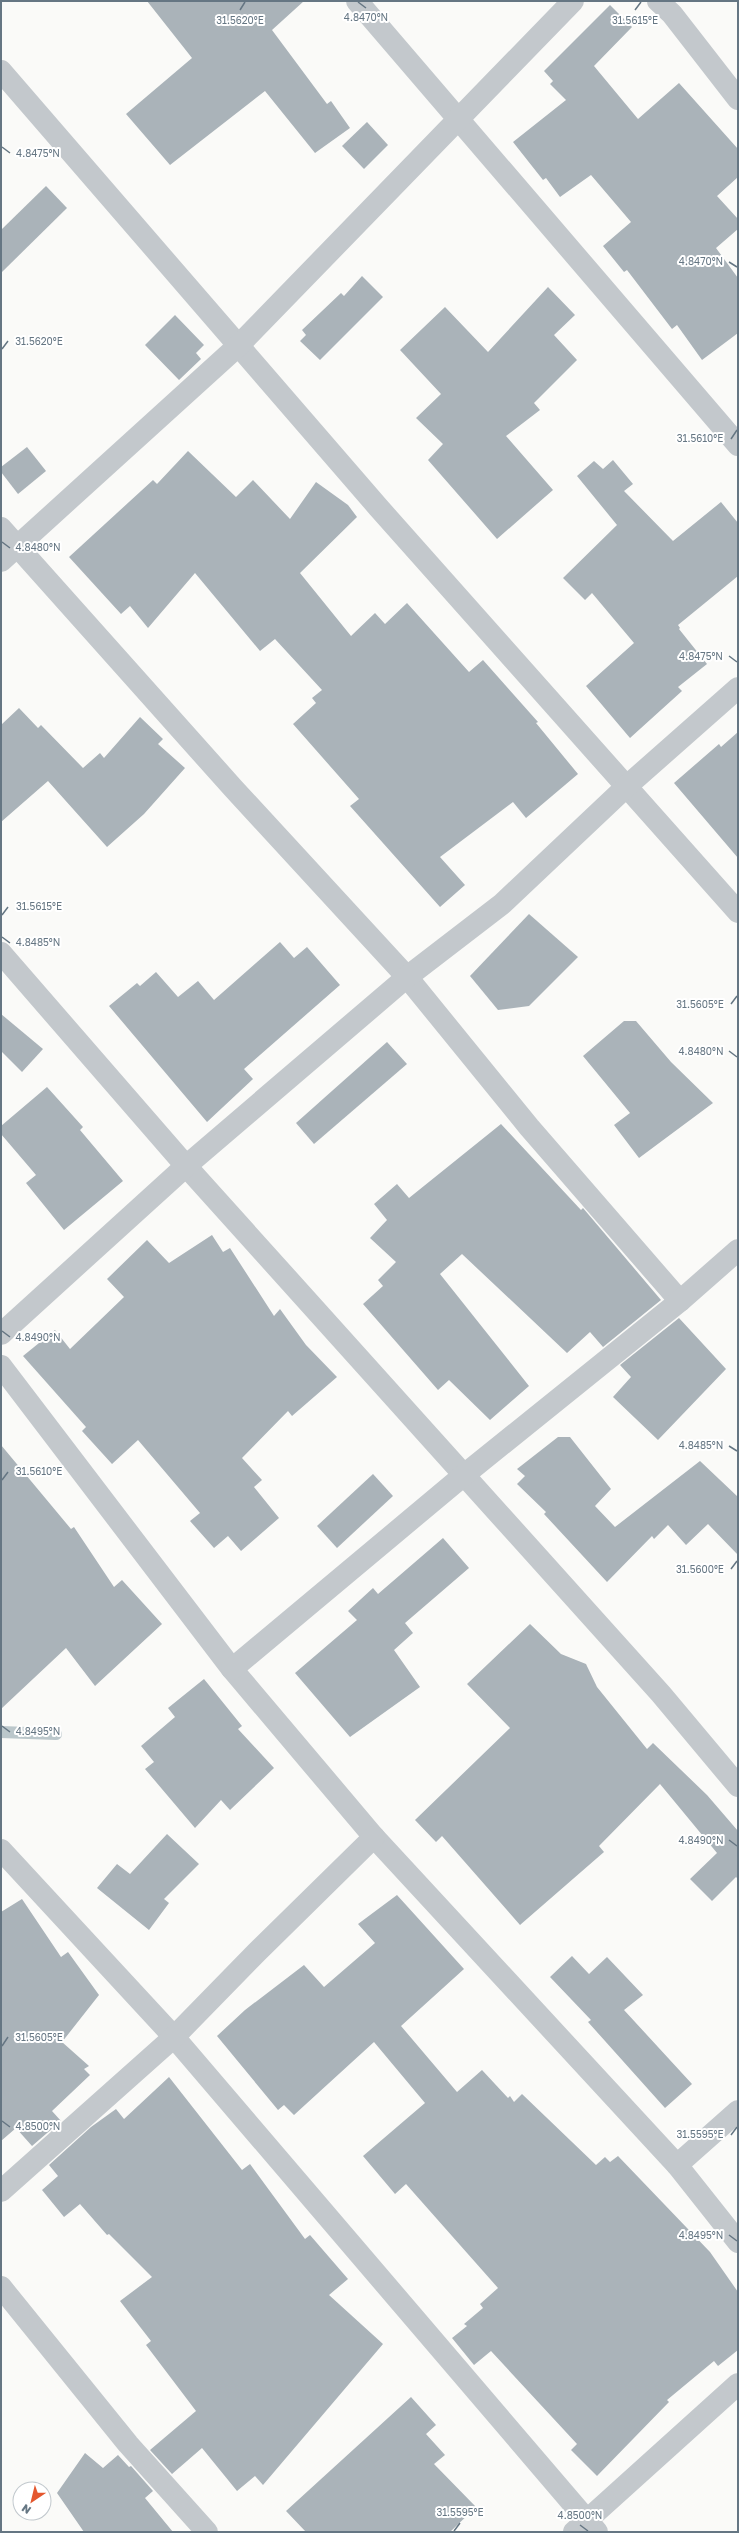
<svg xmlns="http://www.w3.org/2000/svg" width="739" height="2533" viewBox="0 0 739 2533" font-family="'Golos Text',sans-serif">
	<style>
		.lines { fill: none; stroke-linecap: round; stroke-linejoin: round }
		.stream { stroke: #bbc7cb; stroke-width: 12 }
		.building { fill: #aab3b9 }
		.street { stroke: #c3c8cc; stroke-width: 22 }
		.ticks { fill: none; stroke: #657683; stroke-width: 1.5 }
		.ticks-label { font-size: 10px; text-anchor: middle; fill: #657683; stroke: #fff; stroke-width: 4; stroke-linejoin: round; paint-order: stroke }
	</style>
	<rect width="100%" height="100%" fill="#fafaf8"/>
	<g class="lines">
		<!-- stream -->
		<polyline class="stream" points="1,1732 56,1734"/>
	</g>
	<!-- building -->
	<g class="building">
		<polygon points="147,1 304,1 272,30 327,104 331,101 350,128 315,153 265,91 170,165 126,114 192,58"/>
		<polygon points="610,5 632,27 594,66 638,119 679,83 738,149 738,177 717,196 738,219 738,229 716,248 738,278 738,333 702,360 677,325 672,329 627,270 624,272 603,246 631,222 591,175 560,197 546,178 543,180 513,142 566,100 550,84 553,81 544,71"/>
		<polygon points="367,122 388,145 364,169 342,146"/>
		<polygon points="46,186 67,208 1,273 1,230"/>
		<polygon points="362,276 383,297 320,360 300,341 306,335 302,330 341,293 344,296"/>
		<polygon points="548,287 575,315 554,335 577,360 534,403 540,410 506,436 553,490 497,539 428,460 443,444 416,418 441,394 400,350 445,307 488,352"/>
		<polygon points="175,315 204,345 196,353 201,359 179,380 145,345"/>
		<polygon points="27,447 46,471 18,494 1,472 1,467"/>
		<polygon points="188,451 236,497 253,480 290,519 316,482 348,505 357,517 300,573 351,636 375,613 385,624 407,603 469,672 483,660 538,722 536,723 578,774 526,818 513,802 440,857 465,885 440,907 350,806 359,799 293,724 316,703 312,698 322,690 275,639 260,651 195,573 148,628 130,606 121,614 69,557 153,480 157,484"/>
		<polygon points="613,460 633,484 624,491 673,541 721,502 738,523 738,576 678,625 680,628 679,629 707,664 678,687 682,691 630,738 586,686 634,643 592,593 585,600 563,578 617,525 577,476 594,461 603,469"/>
		<polygon points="19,708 38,728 41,725 83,768 100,753 104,758 140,717 163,739 158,744 185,768 144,814 107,847 48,781 1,822 1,725"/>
		<polygon points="738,732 738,858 674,783 719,744 721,747"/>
		<polygon points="529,914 578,957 529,1006 498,1010 470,976"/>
		<polygon points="280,942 294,958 307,947 340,985 244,1069 253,1079 207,1122 109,1006 137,983 140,986 156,972 178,997 198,981 214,1000"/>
		<polygon points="1,1014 43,1049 22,1072 1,1051"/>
		<polygon points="624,1021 636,1021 671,1062 713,1103 639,1158 614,1125 630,1113 583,1056"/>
		<polygon points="387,1042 407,1064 314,1144 296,1123"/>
		<polygon points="47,1087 83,1127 80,1130 123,1181 64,1230 26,1183 36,1175 1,1134 1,1126"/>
		<polygon points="501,1124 581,1210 583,1208 661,1300 603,1347 590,1332 567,1353 462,1254 440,1274 529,1386 490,1420 449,1380 438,1390 363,1304 383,1286 378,1280 396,1262 370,1238 387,1220 374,1204 397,1184 409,1198"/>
		<polygon points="212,1235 223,1252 230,1248 274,1316 280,1309 306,1345 337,1377 292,1416 288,1411 242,1458 262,1480 254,1487 279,1518 241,1551 228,1536 214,1548 190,1521 200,1513 138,1440 112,1464 82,1431 86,1427 23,1356 55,1330 70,1349 124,1297 107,1279 147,1240 169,1263"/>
		<polygon points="679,1318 726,1369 658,1440 613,1397 631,1377 620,1365"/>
		<polygon points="558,1437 570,1437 611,1489 595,1506 615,1527 700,1461 738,1497 738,1555 708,1524 686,1545 668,1525 654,1539 652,1536 607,1582 544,1514 546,1512 517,1484 525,1476 517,1469"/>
		<polygon points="1,1445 71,1529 74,1527 114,1587 122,1580 162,1624 95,1686 66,1648 1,1709"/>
		<polygon points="373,1474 393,1496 337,1548 317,1526"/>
		<polygon points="443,1538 469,1568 405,1623 413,1633 394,1650 420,1687 350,1737 295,1673 357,1620 348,1611 373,1588 378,1594"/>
		<polygon points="530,1624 561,1654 586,1664 597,1687 647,1749 653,1743 707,1795 738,1831 738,1879 736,1877 712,1901 690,1879 717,1853 660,1784 599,1846 604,1852 520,1925 442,1836 436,1842 415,1820 510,1728 467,1684"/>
		<polygon points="204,1679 242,1726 238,1729 274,1768 230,1810 221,1800 195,1828 145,1769 154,1762 141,1746 175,1717 168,1708"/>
		<polygon points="167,1834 199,1864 164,1899 169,1903 149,1930 97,1888 117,1864 130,1874"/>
		<polygon points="397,1895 464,1969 401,2026 457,2092 482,2070 508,2098 510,2096 514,2102 522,2094 596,2165 605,2157 610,2162 618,2156 710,2252 738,2292 738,2350 718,2366 714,2361 667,2400 669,2402 597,2476 571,2450 577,2444 491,2351 474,2365 452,2338 467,2326 464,2324 483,2308 480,2304 498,2288 406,2184 395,2194 363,2156 425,2103 374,2042 294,2115 284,2105 278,2110 217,2036 245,2010 304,1965 324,1987 375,1943 358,1924"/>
		<polygon points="22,1899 61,1957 68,1952 99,1995 62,2042 89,2066 84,2069 90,2075 52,2111 61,2121 32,2146 16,2128 1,2141 1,1912"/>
		<polygon points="572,1956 589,1974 607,1957 643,1995 624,2010 692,2084 665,2108 588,2022 591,2020 550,1977"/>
		<polygon points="169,2077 242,2170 250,2164 305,2239 310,2235 348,2279 329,2295 383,2344 263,2485 255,2476 237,2491 202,2448 172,2474 150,2450 196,2411 146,2345 151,2341 120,2301 152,2277 109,2234 107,2235 80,2204 64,2217 42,2190 58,2176 49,2165 91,2127 116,2109 124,2119"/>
		<polygon points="411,2397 436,2425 426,2434 445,2455 434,2464 476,2507 450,2532 306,2532 286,2511"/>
		<polygon points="85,2453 103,2468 118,2455 129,2467 131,2466 153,2491 145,2498 173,2532 84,2532 57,2493"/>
	</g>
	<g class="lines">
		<!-- street -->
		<g class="street">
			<polyline points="357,1 738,445"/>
			<polyline points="658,1 672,14 738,99"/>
			<polyline points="1,71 378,507 738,912"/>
			<polyline points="1,528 233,788 407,977 529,1127 680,1301"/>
			<polyline points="1,561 239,345 573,1"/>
			<polyline points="1,953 186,1166 661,1694 738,1786"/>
			<polyline points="1,1334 186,1166 407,977 502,904 627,786 738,688"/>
			<polyline points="1,1366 232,1669 374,1837 677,2165 738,2242"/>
			<polyline points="232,1669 464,1475 680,1301 738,1250"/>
			<polyline points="1,1850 174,2037 597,2532"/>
			<polyline points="677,2165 738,2111"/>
			<polyline points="1,2191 174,2037 257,1952 374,1837"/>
			<polyline points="1,2287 128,2444 207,2532"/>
			<polyline points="574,2532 738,2384"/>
		</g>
	</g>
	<!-- ticks -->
	<path class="ticks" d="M358 2 366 8M240 10 245 2M635 10 641 2M2 147 10 153M729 262 737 267M2 349 8 341M731 439 737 430M2 542 10 548M729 656 737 662M2 915 8 907M2 937 10 943M731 1004 737 996M729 1051 737 1057M2 1331 10 1337M729 1446 737 1451M2 1480 8 1472M731 1569 737 1561M2 1726 10 1732M729 1840 737 1846M2 2046 8 2037M2 2121 10 2127M731 2135 737 2127M729 2235 737 2241M580 2525 588 2531M454 2531 460 2523"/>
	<g class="ticks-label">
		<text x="366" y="21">4.8470°N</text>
		<text x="240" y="24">31.5620°E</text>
		<text x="635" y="24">31.5615°E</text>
		<text x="38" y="157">4.8475°N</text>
		<text x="701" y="265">4.8470°N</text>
		<text x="39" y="345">31.5620°E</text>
		<text x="700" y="442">31.5610°E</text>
		<text x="38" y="551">4.8480°N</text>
		<text x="701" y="660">4.8475°N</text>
		<text x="39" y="910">31.5615°E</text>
		<text x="38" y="946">4.8485°N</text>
		<text x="700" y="1008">31.5605°E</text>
		<text x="701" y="1055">4.8480°N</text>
		<text x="38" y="1341">4.8490°N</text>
		<text x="701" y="1449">4.8485°N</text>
		<text x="39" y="1475">31.5610°E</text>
		<text x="700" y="1573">31.5600°E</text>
		<text x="38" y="1735">4.8495°N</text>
		<text x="701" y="1844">4.8490°N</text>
		<text x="39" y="2041">31.5605°E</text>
		<text x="38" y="2130">4.8500°N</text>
		<text x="700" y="2138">31.5595°E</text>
		<text x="701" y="2239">4.8495°N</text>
		<text x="460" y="2516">31.5595°E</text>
		<text x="580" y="2519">4.8500°N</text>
	</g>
	<!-- border -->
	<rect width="739" height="2533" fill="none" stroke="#657683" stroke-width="4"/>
	<!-- north arrow -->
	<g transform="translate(32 2501) rotate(215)"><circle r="19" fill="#ffffff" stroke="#c1c8cd"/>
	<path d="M0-3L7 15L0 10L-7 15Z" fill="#e4572e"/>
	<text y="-6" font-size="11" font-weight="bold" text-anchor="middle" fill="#657683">N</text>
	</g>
</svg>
